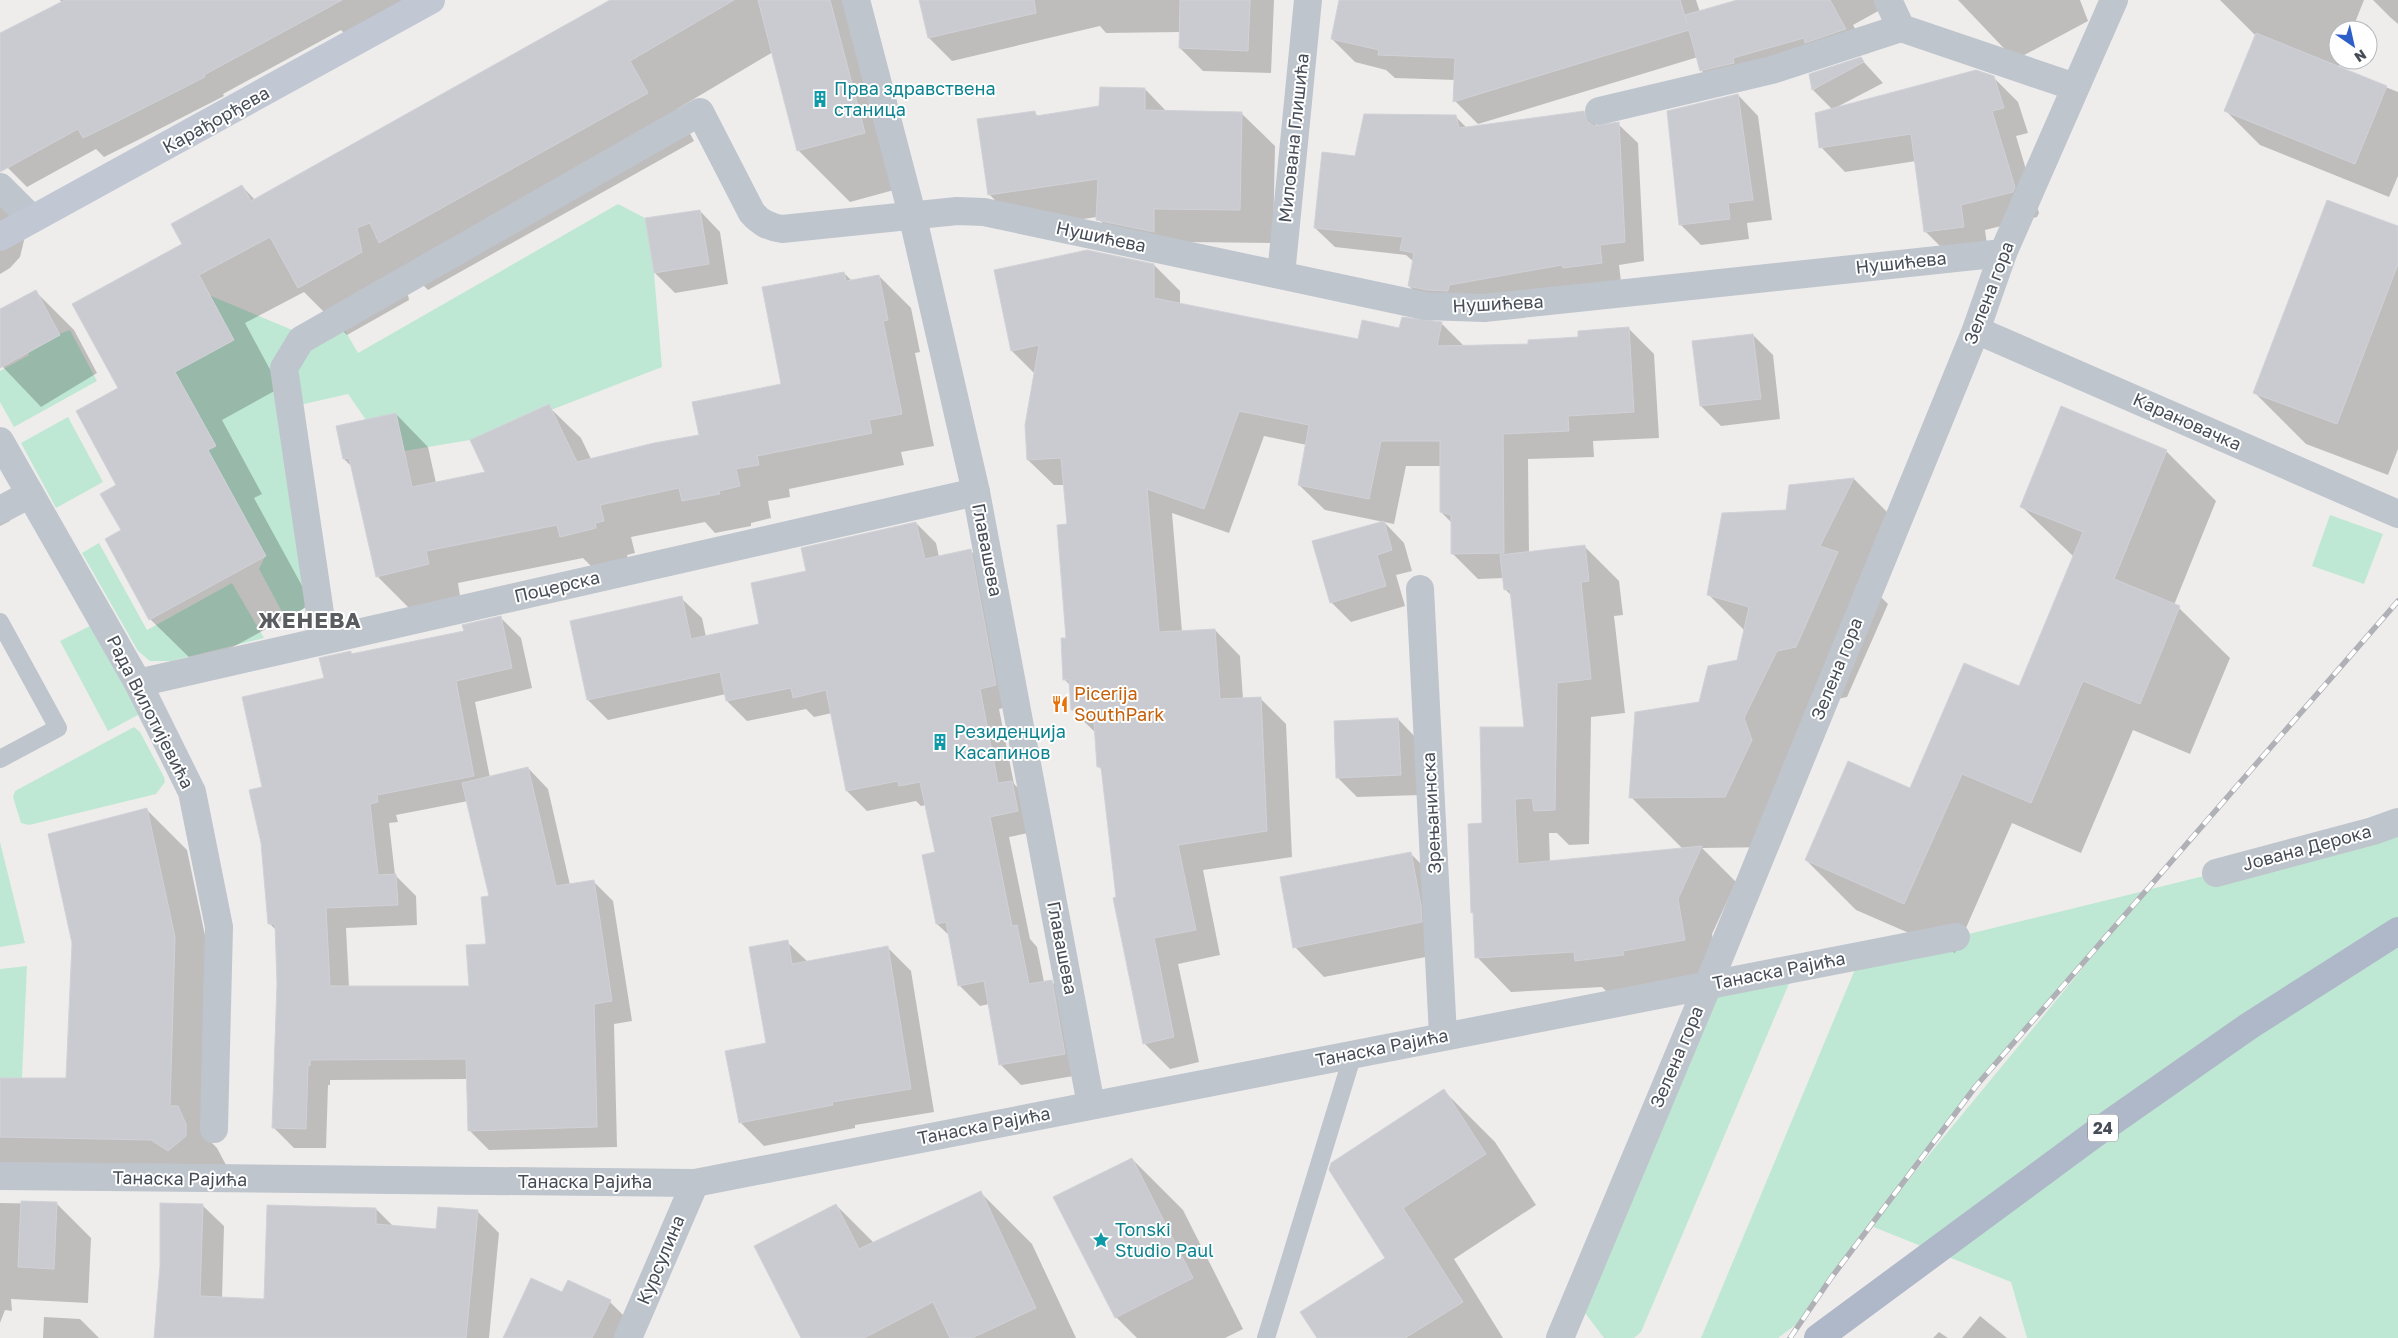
<svg xmlns="http://www.w3.org/2000/svg" width="2398" height="1338" viewBox="0 0 2398 1338" font-family="'Golos Text',sans-serif">
	<style>
		.green { fill: #bfe8d4 }
		.shadow { fill: #0003; fill-rule: evenodd }
		.building { fill: #cacbd1; stroke: #d1d2d7 }
		.lines { fill: none; stroke-linecap: round; stroke-linejoin: round }
		.lane { stroke: #bfc5cd; stroke-width: 18 }
		.street { stroke: #bfc5cd; stroke-width: 28 }
		.secondary { stroke: #c1c7d3; stroke-width: 28 }
		.primary { stroke: #afb8c8; stroke-width: 28 }
		.rail-casing { stroke: #afb1b6; stroke-width: 5.5 }
		.rail { stroke: #fff; stroke-width: 4; stroke-dasharray: 11; stroke-linecap: butt }
		.labels { text-anchor: middle; stroke-width: 4; stroke-linejoin: round; paint-order: stroke }
		.shield { fill: #fff; stroke: #7e8289; stroke-width: 1 }
		.shield-label { font-size: 16px; font-weight: bold; fill: #474d57 }
		.culture-label { font-size: 18px; fill: #0d838f; stroke: #fff; text-anchor: start }
		.street-label { font-size: 18px; fill: #474d57; stroke: #fff }
		.food-label { font-size: 18px; fill: #c56008; stroke: #fff; text-anchor: start }
		.district-label { font-size: 22px; font-weight: bold; letter-spacing: 1px; fill: #5a5c60; stroke: #fff }
	</style>
	<rect width="100%" height="100%" fill="#efedec"/>
	<!-- green -->
	<g class="green">
		<polygon points="618,204 645,218 654,273 662,367 551,410 548,404 470,440 404,451 396,413 366,420 348,394 291,407 310,597 303,609 288,623 259,569 265,556 194,457 216,445 175,372 209,295 290,329 301,340 343,327 358,353"/>
		<polygon points="70,330 97,381 14,427 0,402 0,371 29,355 24,346"/>
		<polygon points="68,417 103,482 56,508 21,443"/>
		<polygon points="2330,515 2383,534 2364,584 2312,566"/>
		<polygon points="99,543 147,630 232,583 264,638 171,661 150,661 138,651 82,553"/>
		<polygon points="102,620 151,708 108,731 60,641"/>
		<polygon points="134,727 140,732 164,777 165,782 156,794 29,825 21,823 13,797 15,791"/>
		<polygon points="2398,822 2398,1338 2027,1338 2011,1282 1871,1226 1802,1320 1778,1338 1701,1338 1861,955 1956,937 2144,891 1976,1086 1881,1213 2147,890 2216,873"/>
		<polygon points="0,842 25,943 0,947"/>
		<polygon points="27,966 22,1078 0,1078 0,969"/>
		<polygon points="1796,967 1641,1332 1634,1338 1604,1338 1576,1301 1708,985"/>
	</g>
	<!-- shadow -->
	<g class="shadow">
		<polygon points="60,0 408,0 350,39 341,30 223,94 224,96 136,141 104,157 96,149 27,187 8,168 0,153 0,35 62,3"/>
		<polygon points="612,0 865,0 916,184 850,202 798,150 773,52 677,109 694,141 428,290 411,273 404,275 409,300 347,335 304,292 245,323 280,388 222,420 262,494 254,498 312,604 198,666 150,619 122,531 118,485 120,389 184,245 242,186 255,200"/>
		<polygon points="920,0 1274,0 1271,73 1203,71 1180,48 1181,32 1106,33 1100,26 952,61 929,38"/>
		<polygon points="1340,0 1696,0 1700,12 1742,0 1875,0 1880,10 1853,25 1869,53 1725,94 1701,70 1698,57 1478,124 1455,101 1455,80 1395,78 1386,70 1355,62 1332,39"/>
		<polygon points="1958,0 2080,0 2088,21 2015,60"/>
		<polygon points="2220,0 2364,0 2352,30 2338,30 2338,60 2341,60 2338,68 2398,92 2398,176 2389,197 2260,145 2226,111 2256,36"/>
		<polygon points="2373,0 2398,0 2398,24 2391,18"/>
		<polygon points="1861,59 1883,83 1837,107 1993,77 2018,102 2028,133 2016,136 2039,213 2037,217 1985,230 1988,252 1950,256 1925,231 1916,161 1845,172 1821,147 1833,110 1813,90"/>
		<polygon points="1145,89 1167,112 1241,113 1275,146 1273,243 1187,242 1131,253 1097,217 1022,228 989,194 1034,112 1039,117 1100,107"/>
		<polygon points="1738,95 1758,116 1772,220 1747,223 1749,239 1701,245 1681,225"/>
		<polygon points="1583,112 1598,127 1618,124 1638,143 1644,261 1619,265 1621,282 1429,306 1409,286 1414,262 1406,255 1335,247 1315,228 1356,157 1455,116 1467,128"/>
		<polygon points="0,196 28,224 20,257 10,268 0,274"/>
		<polygon points="700,211 720,232 728,284 675,293 655,273"/>
		<polygon points="2398,228 2398,449 2388,475 2306,444 2255,393"/>
		<polygon points="1154,265 1180,291 1180,304 1359,341 1400,330 1441,323 1465,347 1529,346 1629,329 1654,354 1659,438 1593,441 1594,457 1528,459 1529,553 1585,547 1619,581 1623,615 1614,616 1625,713 1591,717 1589,844 1569,845 1557,833 1549,833 1550,862 1683,849 1631,797 1700,704 1738,661 1745,631 1708,594 1787,511 1790,486 1854,479 1905,530 1874,590 1888,604 1847,697 1828,701 1795,770 1802,792 1776,847 1702,848 1736,882 1712,934 1719,974 1610,995 1602,987 1511,992 1477,957 1474,915 1472,912 1483,824 1526,728 1512,596 1505,589 1504,578 1478,579 1452,553 1452,523 1441,512 1441,466 1406,466 1394,524 1325,510 1299,485 1307,445 1264,436 1229,533 1172,513 1182,632 1215,630 1240,656 1243,699 1261,699 1286,724 1292,857 1203,870 1220,955 1178,964 1199,1062 1170,1069 1144,1043 1117,898 1102,770 1098,766 1096,733 1072,710 1071,686 1064,679 1068,639 1068,525 1065,485 1054,485 1028,460 1035,374 1012,351"/>
		<polygon points="844,273 852,281 879,276 911,308 920,352 915,353 934,446 901,452 904,465 789,489 790,497 768,501 771,518 751,523 751,526 715,533 705,522 631,537 635,553 627,555 628,560 594,569 583,558 458,583 460,596 409,608 377,576 352,467 344,459 396,414 428,447 436,483 486,473 548,406 581,438 591,459 700,436 783,385"/>
		<polygon points="36,292 74,330 97,373 41,407 0,364 0,329"/>
		<polygon points="1753,335 1773,355 1780,419 1721,426 1701,406"/>
		<polygon points="2166,451 2216,501 2174,605 2179,608 2230,658 2190,754 2133,730 2081,853 2012,823 1955,953 1856,910 1806,860 1911,790 2020,688 2074,557 2021,506"/>
		<polygon points="0,503 10,521 0,526"/>
		<polygon points="1384,522 1404,543 1412,571 1396,575 1405,606 1351,622 1331,602"/>
		<polygon points="916,523 936,543 939,557 970,550 991,571 1016,705 999,709 1014,784 1032,802 1038,831 1009,837 1030,939 1037,947 1044,982 1051,981 1071,1001 1085,1074 1021,1085 1001,1065 989,1004 980,1006 960,986 950,936 937,924 936,853 926,805 921,806 916,801 867,811 847,791 832,713 814,717 806,709 747,721 727,701 726,694 608,720 588,700 681,598 702,618 706,637 760,625 808,572"/>
		<path d="M501 618 521 638 532 688 475 702 490 778 528 768 548 789 570 885 593 881 613 901 632 1021 614 1024 617 1147 489 1150 469 1130 468 1079 330 1080V1085H328L326 1148H294L273 1127 279 983 277 931 269 923 264 788 325 679 350 652 353 654 465 632ZM468 801 490 897 488 945 471 987H349L346 928 417 925 416 896 395 875 389 823 398 822 396 815Z"/>
		<polygon points="1398,719 1418,740 1421,795 1357,797 1337,777"/>
		<polygon points="147,810 187,850 214,978 209,1140 217,1148 226,1165 0,1178 0,1080 68,1080"/>
		<polygon points="1410,853 1440,883 1451,952 1324,977 1295,947"/>
		<polygon points="787,942 808,962 888,948 911,971 934,1112 855,1125 855,1128 764,1146 741,1123 767,1044"/>
		<polygon points="1444,1091 1495,1142 1536,1205 1454,1259 1503,1338 1318,1338 1387,1258 1330,1170"/>
		<polygon points="1132,1159 1183,1210 1243,1329 1225,1338 1137,1338 1116,1317"/>
		<polygon points="981,1193 1032,1244 1076,1338 803,1338 836,1205 874,1243"/>
		<polygon points="0,1203 57,1204 91,1238 88,1303 11,1299 12,1311 5,1310 0,1323"/>
		<polygon points="202,1205 224,1226 222,1299 265,1301 376,1209 393,1226 437,1230 477,1211 499,1233 489,1338 156,1338"/>
		<polygon points="563,1293 608,1300 628,1320 620,1338 504,1338"/>
		<polygon points="1980,1316 2007,1338 1962,1338"/>
		<polygon points="44,1317 80,1319 99,1338 43,1338"/>
		<polygon points="1939,1332 1948,1338 1933,1338"/>
	</g>
	<!-- building -->
	<g class="building">
		<polygon points="65,0 342,0 204,75 205,77 116,122 83,138 78,129 0,172 0,33"/>
		<polygon points="610,0 734,0 630,61 648,93 379,243 370,223 357,228 362,252 298,288 270,237 199,275 234,340 175,372 216,446 208,450 266,556 149,620 105,539 121,530 100,494 116,485 76,411 118,388 72,304 182,244 171,224 242,185 251,201"/>
		<polygon points="758,0 830,0 865,133 797,151"/>
		<polygon points="919,0 1034,0 1036,13 928,38"/>
		<polygon points="1180,0 1250,0 1248,51 1179,48"/>
		<polygon points="1339,0 1680,0 1687,23 1685,15 1737,0 1830,0 1846,29 1805,43 1804,38 1733,58 1734,63 1700,71 1689,30 1453,102 1455,58 1378,55 1379,50 1331,39"/>
		<polygon points="2256,33 2387,86 2355,164 2224,111"/>
		<polygon points="1861,57 1864,62 1812,90 1809,74"/>
		<polygon points="1976,70 1994,76 2004,108 1992,111 2015,187 2013,192 1961,205 1964,227 1924,232 1911,134 1819,148 1815,113"/>
		<polygon points="1100,87 1145,88 1145,110 1242,112 1240,210 1154,209 1154,232 1096,220 1098,179 988,195 977,119 1035,111 1036,116 1099,106"/>
		<polygon points="1738,94 1753,200 1728,203 1730,219 1679,225 1667,111"/>
		<polygon points="1584,111 1587,121 1594,126 1619,122 1625,242 1600,245 1602,263 1563,268 1562,265 1449,285 1448,291 1427,290 1408,286 1414,253 1400,250 1403,237 1314,228 1322,152 1355,156 1364,114 1456,115 1459,128"/>
		<polygon points="2327,200 2398,226 2398,264 2337,424 2253,393"/>
		<polygon points="700,210 709,264 654,273 645,218"/>
		<polygon points="1087,250 1154,264 1154,298 1358,339 1362,320 1399,328 1402,317 1442,322 1437,346 1528,344 1528,340 1578,337 1578,331 1629,327 1634,412 1568,416 1569,431 1503,434 1504,553 1451,554 1451,515 1440,512 1440,441 1381,441 1369,499 1298,485 1309,425 1239,411 1204,509 1147,489 1159,632 1215,629 1220,699 1261,697 1267,831 1178,845 1196,930 1154,938 1174,1037 1143,1044 1113,898 1116,897 1101,767 1097,767 1093,709 1071,710 1069,680 1063,680 1061,638 1066,638 1057,525 1067,524 1061,458 1027,460 1025,425 1039,345 1011,351 994,270"/>
		<polygon points="844,272 846,281 879,275 888,320 883,321 902,414 869,420 872,433 757,456 759,465 736,469 740,486 719,491 720,494 682,501 679,488 600,505 604,521 595,523 596,528 560,537 557,525 426,551 429,564 376,577 349,458 343,459 336,426 396,413 412,487 485,472 470,440 549,404 577,462 654,443 699,435 692,402 781,384 762,287"/>
		<polygon points="36,290 60,335 0,368 0,309"/>
		<polygon points="1753,334 1761,399 1700,406 1692,341"/>
		<polygon points="2061,406 2167,450 2114,579 2180,606 2140,704 2083,681 2031,803 1962,774 1904,904 1805,860 1848,761 1910,788 1964,663 2019,686 2083,532 2020,507"/>
		<polygon points="1854,478 1820,546 1838,552 1796,647 1777,651 1744,718 1752,740 1725,797 1629,798 1635,712 1699,702 1708,666 1737,660 1749,607 1707,595 1722,513 1786,510 1789,485"/>
		<polygon points="1384,521 1392,550 1377,555 1386,586 1330,603 1312,541"/>
		<polygon points="916,522 925,559 971,549 996,685 980,689 998,783 1012,781 1018,811 990,817 1012,926 1017,925 1029,984 1052,980 1065,1054 999,1065 984,981 958,986 946,922 936,924 922,855 935,852 920,782 899,786 898,781 846,791 826,690 793,698 791,688 726,701 720,672 587,700 570,621 682,596 691,639 759,624 751,583 806,571 801,548"/>
		<polygon points="1585,545 1589,581 1581,582 1591,679 1557,683 1555,810 1534,811 1532,798 1515,799 1518,864 1702,846 1678,899 1685,940 1623,951 1624,955 1575,961 1574,952 1475,958 1473,912 1471,913 1468,824 1482,823 1480,727 1524,727 1510,589 1504,590 1500,555"/>
		<polygon points="501,616 512,668 456,681 474,776 377,795 378,802 370,804 378,875 396,874 398,905 326,908 330,986 469,986 466,945 486,944 481,897 489,896 462,783 528,767 556,886 594,880 612,1001 594,1004 597,1127 468,1131 466,1059 310,1060 310,1066 308,1065 306,1129 272,1128 277,983 275,924 268,924 261,843 249,790 262,787 242,697 324,678 319,658 351,651 351,654 464,631 462,625"/>
		<polygon points="1398,718 1401,775 1336,778 1334,721"/>
		<polygon points="147,808 175,937 170,1106 178,1106 186,1124 186,1136 168,1151 151,1140 0,1137 0,1078 66,1078 72,943 48,834"/>
		<polygon points="1411,852 1421,905 1422,922 1293,948 1280,877"/>
		<polygon points="788,940 792,964 888,946 911,1089 832,1102 833,1105 739,1123 725,1051 766,1043 749,947"/>
		<polygon points="1444,1089 1486,1154 1403,1208 1463,1302 1405,1338 1317,1338 1300,1312 1385,1258 1329,1170 1331,1163"/>
		<polygon points="1132,1158 1193,1278 1115,1318 1053,1197"/>
		<polygon points="981,1191 1036,1308 972,1338 950,1338 933,1302 864,1338 801,1338 754,1246 836,1204 859,1249"/>
		<polygon points="21,1201 57,1202 54,1269 18,1267"/>
		<polygon points="160,1203 203,1204 200,1296 264,1299 267,1205 376,1208 376,1224 436,1229 438,1207 478,1210 466,1338 154,1338 160,1266"/>
		<polygon points="531,1278 562,1292 568,1280 611,1300 592,1338 503,1338"/>
	</g>
	<g class="lines">
		<!-- lane -->
		<g class="lane">
			<polyline points="0,622 58,728 0,759"/>
			<polyline points="1266,1338 1353,1054"/>
		</g>
		<!-- street -->
		<g class="street">
			<polyline points="856,0 912,214 976,492 1091,1105"/>
			<polyline points="1888,0 1901,28 2075,87"/>
			<polyline points="1599,111 1772,70 1901,28"/>
			<polyline points="0,187 32,219"/>
			<polyline points="1281,275 1308,0"/>
			<polyline points="1976,330 2398,514"/>
			<polyline points="0,441 138,683 192,792 219,927 214,1129"/>
			<polyline points="0,510 30,494"/>
			<polyline points="1420,589 1443,1036"/>
			<path d="M324 640 284 368 301 340 700 112 752 213C761 223 769 227 782 229L957 211 984 212 1425 306 1484 308 2003 253"/>
			<polyline points="138,683 976,492"/>
			<polyline points="2216,873 2373,831 2398,822"/>
			<polyline points="0,1176 695,1183 1956,937"/>
			<polyline points="628,1338 695,1183"/>
			<polyline points="1560,1338 1708,985 1976,330 2003,253 2114,0"/>
		</g>
		<!-- secondary -->
		<polyline class="secondary" points="0,237 431,0"/>
		<!-- primary -->
		<polyline class="primary" points="1818,1338 2093,1135 2249,1026 2398,931"/>
		<!-- rail casing -->
		<g class="rail-casing">
			<polyline id="rail" points="1790,1338 1831,1278 1976,1086 2398,601"/>
		</g>
		<!-- rail -->
		<use href="#rail" class="rail"/>
	</g>
	<!-- icons -->
	<defs>
		<g id="building-bare" transform="scale(1.35)"><path d="M-4-6H4V6H1V3H-1V6H-4ZM-2.5-4.3h1.7v1.8h-1.7ZM.8-4.3h1.7v1.8H.8ZM-2.5-1h1.7V.8h-1.7ZM.8-1h1.7V.8H.8Z" fill="#0f9aa8" stroke="#fff" stroke-width="2.5" paint-order="stroke"/></g>
		<g id="restaurant-bare" transform="scale(1.35)"><path d="M-5-6h1v4h1v-4h1v4h1v-4h1v5L-1.5 .5V6h-2V.5L-5-1ZM5-6V6H3V1.5H1.5Q1.5-4 5-6Z" fill="#e8710a" stroke="#fff" stroke-width="2.5" paint-order="stroke"/></g>
		<g id="sight-bare" transform="scale(1.35)"><path d="M0-6L1.8-2.2L6-1.7L2.9 1.2L3.7 5.4L0 3.3L-3.7 5.4L-2.9 1.2L-6-1.7L-1.8-2.2Z" fill="#0f9aa8" stroke="#fff" stroke-width="2.5" paint-order="stroke"/></g>
	</defs>
	<g fill-rule="evenodd">
		<use href="#building-bare" x="820" y="99"/>
		<use href="#restaurant-bare" x="1060" y="704"/>
		<use href="#building-bare" x="940" y="742"/>
		<use href="#sight-bare" x="1101" y="1240"/>
	</g>
	<g class="labels">
		<!-- shield labels -->
		<rect class="shield" x="2088" y="1114.5" width="30" height="27" rx="4"/>
		<g class="shield-label">
			<text x="2103" y="1134">24</text>
		</g>
		<!-- culture labels -->
		<g class="culture-label">
			<text x="834" y="95">Прва здравствена<tspan x="834" dy="21">станица</tspan></text>
			<text x="954" y="738">Резиденција<tspan x="954" dy="21">Касапинов</tspan></text>
			<text x="1115" y="1236">Tonski<tspan x="1115" dy="21">Studio Paul</tspan></text>
		</g>
		<!-- street labels -->
		<g class="street-label">
			<text transform="translate(216 120) rotate(-29)" y="6">Карађорђева</text>
			<text transform="translate(1294 138) rotate(-84)" y="6">Милована Глишића</text>
			<text transform="translate(1101 237) rotate(12)" y="6">Нушићева</text>
			<text transform="translate(1901 263) rotate(-6)" y="6">Нушићева</text>
			<text transform="translate(1989 293) rotate(-69)" y="6">Зелена гора</text>
			<text transform="translate(1498 304) rotate(-3)" y="6">Нушићева</text>
			<text transform="translate(2187 422) rotate(24)" y="6">Карановачка</text>
			<text transform="translate(987 550) rotate(79)" y="6">Главашева</text>
			<text transform="translate(557 587) rotate(-13)" y="6">Поцерска</text>
			<text transform="translate(1837 669) rotate(-68)" y="6">Зелена гора</text>
			<text transform="translate(150 712) rotate(63)" y="6">Рада Вилотијевића</text>
			<text transform="translate(1432 813) rotate(-93)" y="6">Зрењанинска</text>
			<text transform="translate(2307 848) rotate(-15)" y="6">Јована Дерока</text>
			<text transform="translate(1062 948) rotate(79)" y="6">Главашева</text>
			<text transform="translate(1779 971) rotate(-11)" y="6">Танаска Рајића</text>
			<text transform="translate(1382 1048) rotate(-11)" y="6">Танаска Рајића</text>
			<text transform="translate(1677 1057) rotate(-67)" y="6">Зелена гора</text>
			<text transform="translate(984 1126) rotate(-11)" y="6">Танаска Рајића</text>
			<text transform="translate(180 1179) rotate(1)" y="6">Танаска Рајића</text>
			<text x="585" y="1188">Танаска Рајића</text>
			<text transform="translate(661 1260) rotate(-67)" y="6">Курсулина</text>
		</g>
		<!-- food labels -->
		<g class="food-label">
			<text x="1074" y="700">Picerija<tspan x="1074" dy="21">SouthPark</tspan></text>
		</g>
		<!-- district labels -->
		<g class="district-label">
			<text x="310" y="628">ЖЕНЕВА</text>
		</g>
	</g>
	<!-- north arrow -->
	<g transform="translate(2353 45) rotate(146)"><circle r="24" fill="#ffffff" stroke="#b5b8bc"/>
	<path d="M0-4L9 19L0 12L-9 19Z" fill="#2e5ec7"/>
	<text y="-8" font-size="14" font-weight="bold" text-anchor="middle" fill="#474d57">N</text>
	</g>
</svg>
